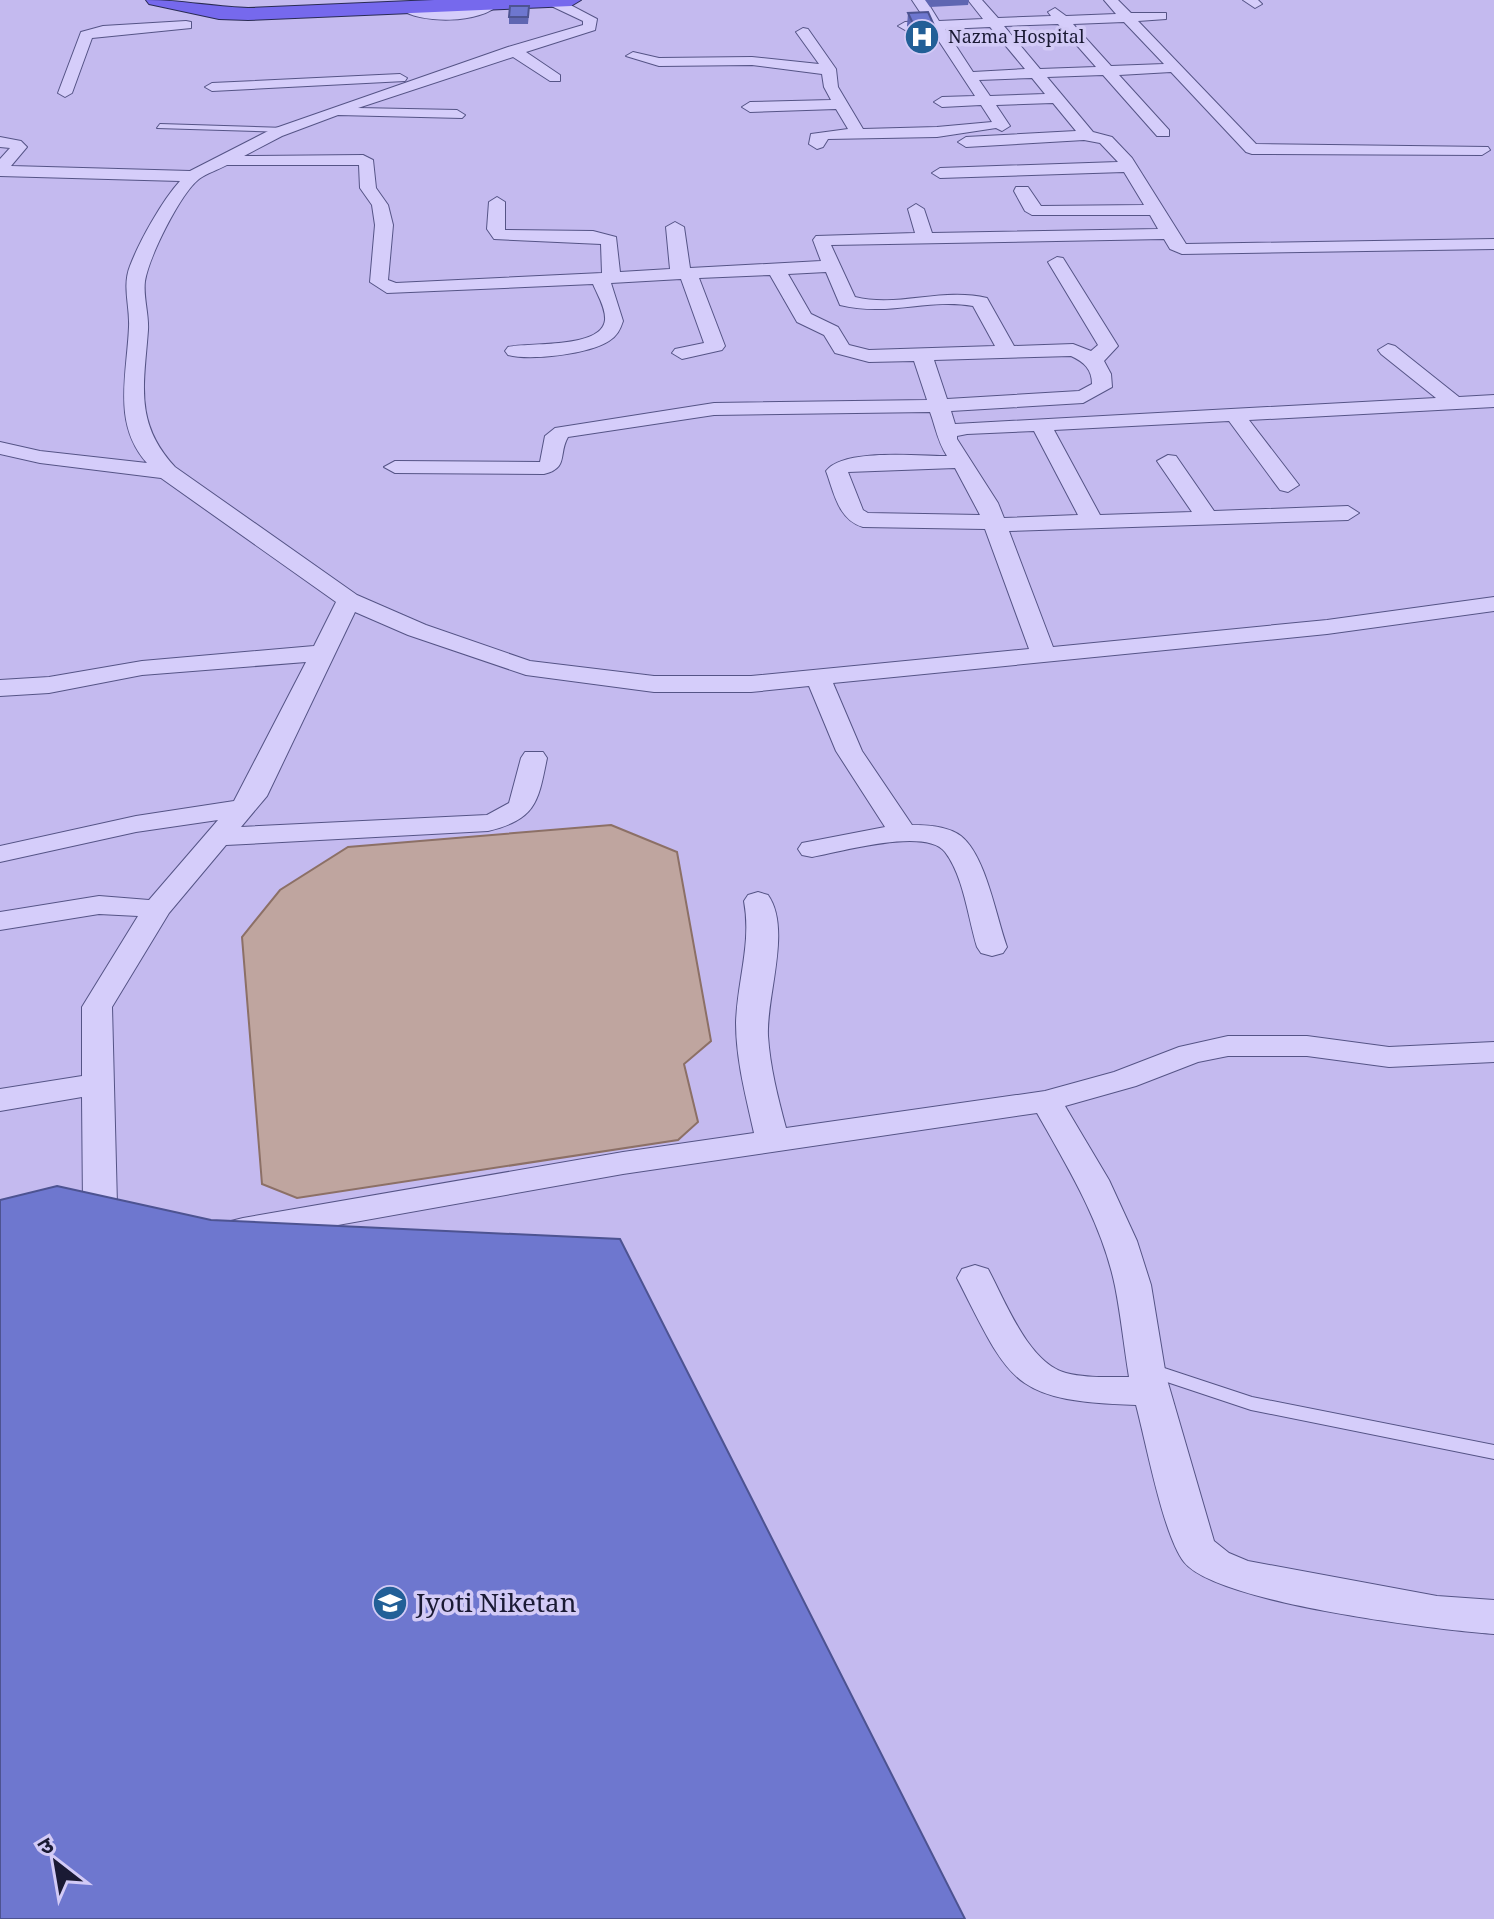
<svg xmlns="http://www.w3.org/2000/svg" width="1494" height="1919" viewBox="0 0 1494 1919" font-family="'Noto Serif','Noto Sans Devanagari',serif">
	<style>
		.water { fill: #bfa59f; stroke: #8c7066; stroke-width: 2 }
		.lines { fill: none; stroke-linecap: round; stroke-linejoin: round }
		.service-casing { stroke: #555486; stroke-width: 2 }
		.minor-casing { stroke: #555486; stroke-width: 2 }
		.trunk-casing { stroke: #292b53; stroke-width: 2 }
		.service { fill: #d5cdfa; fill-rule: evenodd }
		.minor { fill: #d5cdfa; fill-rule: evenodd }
		.trunk { fill: #7669ed; fill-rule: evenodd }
		.wall { fill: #5f66b2 }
		.building { fill: #6e77cf; stroke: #4d5391; stroke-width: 2 }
		.labels { text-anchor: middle; stroke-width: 7; stroke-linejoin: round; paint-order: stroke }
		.far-poi-label { font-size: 18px; fill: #1a1a34; stroke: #d2caf6; text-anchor: start }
		.near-poi-label { font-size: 26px; fill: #1a1a34; stroke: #d2caf6; text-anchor: start }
	</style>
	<rect width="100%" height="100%" fill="#c4baef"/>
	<!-- water -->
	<polygon class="water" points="611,825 677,852 711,1041 684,1064 698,1122 678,1140 297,1198 262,1184 242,937 280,890 348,847"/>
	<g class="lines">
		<!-- service casing -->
		<g class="service-casing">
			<g id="service">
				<polygon points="160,124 286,128 290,130 286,132 157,128"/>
				<polygon points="1149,1363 1252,1397 1494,1445 1494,1459 1251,1410 1143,1374 1140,1369 1143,1364"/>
			</g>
		</g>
		<!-- minor casing -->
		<g class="minor-casing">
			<g id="minor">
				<path d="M492 0 499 4C481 24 420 24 400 9L407 5 439 10H465Z"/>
				<path d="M546 0H561L597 19 595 30 526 52 560 75V81H550L513 57 358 108 457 110 465 115 462 118 338 115 282 136 244 156 363 155 373 160 376 188 388 205 393 225 388 280 396 283 602 273 601 244 494 239 487 229 489 202 497 197 505 202V230L593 231 616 237 620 272 670 269 666 227 675 222 684 227 690 268 821 261 813 240 816 236 915 233 908 209 916 204 924 209 932 233 1158 229 1150 215H1032L1025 211 1014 191 1016 187H1028L1041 206 1144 205 1124 172 940 178 932 173 940 168 1118 162 1100 143 1084 140 966 147 958 142 966 137 1076 131 1053 103 996 105 1010 126 1002 131 996 128 937 137 828 139 823 147 817 149 809 144 811 134 848 129 836 109 750 112 742 107 750 102 831 100 824 87 822 74 752 65 659 66 626 56 633 52 659 58 752 57 819 64 796 32 803 28 808 29 836 69 838 87 863 129 937 127 992 122 981 105 942 107 934 102 942 97 975 96 931 29 905 30 898 26 905 22 926 21 912 0H926L939 21 983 19 968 0H982L998 18 1051 16 1048 12 1055 8 1066 16 1116 14 1104 0H1118L1131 13H1166V19L1138 21 1256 144 1488 147 1490 150 1482 155 1252 154 1246 152 1171 72 1119 75 1169 130V136H1157L1103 75 1047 77 1093 132 1112 137 1132 158 1186 244 1494 239V249L1182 254 1170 249 1164 239 831 245 855 297C898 308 942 287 987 298L1014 346 1073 344 1091 351 1098 345 1048 262 1057 257 1063 258 1118 346 1104 361 1111 374 1112 387 1083 403 951 411 955 424 1436 398 1381 354 1378 350 1388 344 1395 346 1459 397 1494 395V407L1249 420 1299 485 1288 492 1280 490 1229 421 1054 430 1100 515 1192 512 1157 461 1168 455 1176 456 1214 511 1348 506 1359 513 1348 520 1009 531 1053 647 1327 620 1494 597V611L1327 634 833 683 862 751 912 825C927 825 948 826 961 836 986 856 996 917 1007 947L1003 953 992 956 981 953 977 947C968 918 964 877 945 852 926 827 840 852 812 857L802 855 798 849 802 843 885 827 836 751 809 686 751 692H654L526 675 408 635 355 612 267 796 241 827 487 815 509 803 521 758 525 752H543L547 758C538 803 536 819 488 831L226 845 169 913 112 1007 117 1205 133 1230 128 1239 116 1242 104 1239 83 1206 82 1097 0 1111V1089L82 1076V1007L138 916 99 914 0 930V912L99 896 149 900 218 820 136 832 0 862V846L136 816 234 801 306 662 142 675 49 693 0 696V680L49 677 142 661 314 646 336 602 161 478 40 463 0 454V442L40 451 147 463C112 424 127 375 129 327 130 306 122 286 130 266 140 240 162 201 180 181L0 176V159L10 148 0 147V137L21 141 27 147 11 166 190 171 270 130 508 47 583 25V21L547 4ZM1124 22 1164 64 1111 66 1073 24ZM1058 24 1096 67 1040 69 1004 26ZM990 27 1025 69 973 72 945 29ZM1032 78 1045 94 990 96 979 80ZM227 165H359L360 188 372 205 375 225 370 282 387 293 593 284C597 294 606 308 605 320 602 349 529 342 508 347L505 351 508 355C531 361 589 354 609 341 617 336 620 330 623 321L611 283 681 279 704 343 675 349 672 353 682 359 722 350 725 346 699 278 770 275 797 322 824 335 835 353 869 362 914 361 927 400 714 403 555 428 545 436 540 462 395 461 384 467 395 473 544 474C569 468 558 454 568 437L714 415 930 412C936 428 937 440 947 456 919 456 843 448 826 471 834 492 838 520 863 527L985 529 1029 649 751 676H654L530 661 426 625 357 595 175 467C134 423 144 385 148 330 149 314 143 297 145 281 149 257 180 194 199 179 207 173 218 170 227 165ZM826 272 840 305C889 317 928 298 973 306L995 346 869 350 849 345 838 327 811 314 788 274ZM1071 356C1084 362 1092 369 1092 384L1079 391 947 399 934 360ZM1034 431 1078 515 1004 518 998 503 957 439V436L967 434ZM955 468 980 515 868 513 863 510 848 472Z"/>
				<polygon points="1243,0 1258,0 1262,4 1255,8"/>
				<polygon points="186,21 191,22 191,28 92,38 72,93 65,97 58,93 81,32 103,26"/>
				<polygon points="400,74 407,78 405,81 212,91 205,87 212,83"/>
				<path d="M758 892 768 895C792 929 766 996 768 1036 770 1067 778 1098 786 1128L1045 1091 1114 1072 1179 1047 1228 1036H1307L1389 1047 1494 1042V1062L1389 1067 1307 1056H1228L1198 1062 1136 1086 1065 1106 1109 1180 1137 1241 1151 1285 1166 1376 1214 1541 1229 1553 1248 1561 1437 1596 1494 1600V1634C1437 1630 1216 1603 1184 1562 1163 1535 1146 1442 1136 1405 1012 1401 1011 1384 957 1278L962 1269 975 1265 988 1269C1005 1300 1028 1363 1066 1373 1085 1378 1108 1377 1129 1377 1124 1347 1121 1316 1115 1286 1102 1223 1068 1168 1037 1113L623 1174 243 1242 231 1239 226 1230 231 1221 243 1218 623 1152 754 1133C746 1097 736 1060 736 1023 737 981 752 944 744 901L748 895Z"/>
			</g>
		</g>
		<!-- trunk casing -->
		<g class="trunk-casing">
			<path id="trunk" d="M146 0C181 0 214 7 248 8L434 0H581L571 6 248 20 219 19 149 4Z"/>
		</g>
		<!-- service -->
		<use href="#service" class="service"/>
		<!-- minor -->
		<use href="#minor" class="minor"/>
		<!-- trunk -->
		<use href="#trunk" class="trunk"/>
	</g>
	<!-- wall -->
	<g class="wall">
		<polygon points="925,0 969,0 968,5 930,7"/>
		<polygon points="529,13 528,24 509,24 509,17"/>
		<polygon points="908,13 937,32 936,46 916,46 907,26"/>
	</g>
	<!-- building -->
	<g class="building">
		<polygon points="510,6 529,6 528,17 509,17"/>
		<polygon points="928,12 937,32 917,32 908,13"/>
		<polygon points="57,1186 211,1220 620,1239 965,1919 0,1919 0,1200"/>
	</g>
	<!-- icons -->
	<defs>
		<g id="hospital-disc" transform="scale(1.8)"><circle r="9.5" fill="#225f97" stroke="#d2caf6"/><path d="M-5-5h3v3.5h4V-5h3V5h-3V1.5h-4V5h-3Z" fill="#fff"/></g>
		<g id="school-disc" transform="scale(1.8)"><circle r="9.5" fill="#225f97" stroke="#d2caf6"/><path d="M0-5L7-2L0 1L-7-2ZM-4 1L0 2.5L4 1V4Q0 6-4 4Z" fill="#fff"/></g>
	</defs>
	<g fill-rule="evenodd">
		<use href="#hospital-disc" x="922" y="37"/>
		<use href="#school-disc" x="390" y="1603"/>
	</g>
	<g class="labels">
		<!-- far-poi labels -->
		<g class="far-poi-label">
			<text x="948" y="43">Nazma Hospital</text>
		</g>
		<!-- near-poi labels -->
		<g class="near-poi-label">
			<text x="416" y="1612">Jyoti Niketan</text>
		</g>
	</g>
	<!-- north arrow -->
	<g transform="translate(56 1863) rotate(329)" stroke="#d2caf6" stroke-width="6" paint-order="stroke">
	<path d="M0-6L14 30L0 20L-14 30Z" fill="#1a1a34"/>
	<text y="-12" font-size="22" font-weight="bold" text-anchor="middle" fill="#1a1a34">उ</text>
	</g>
</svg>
